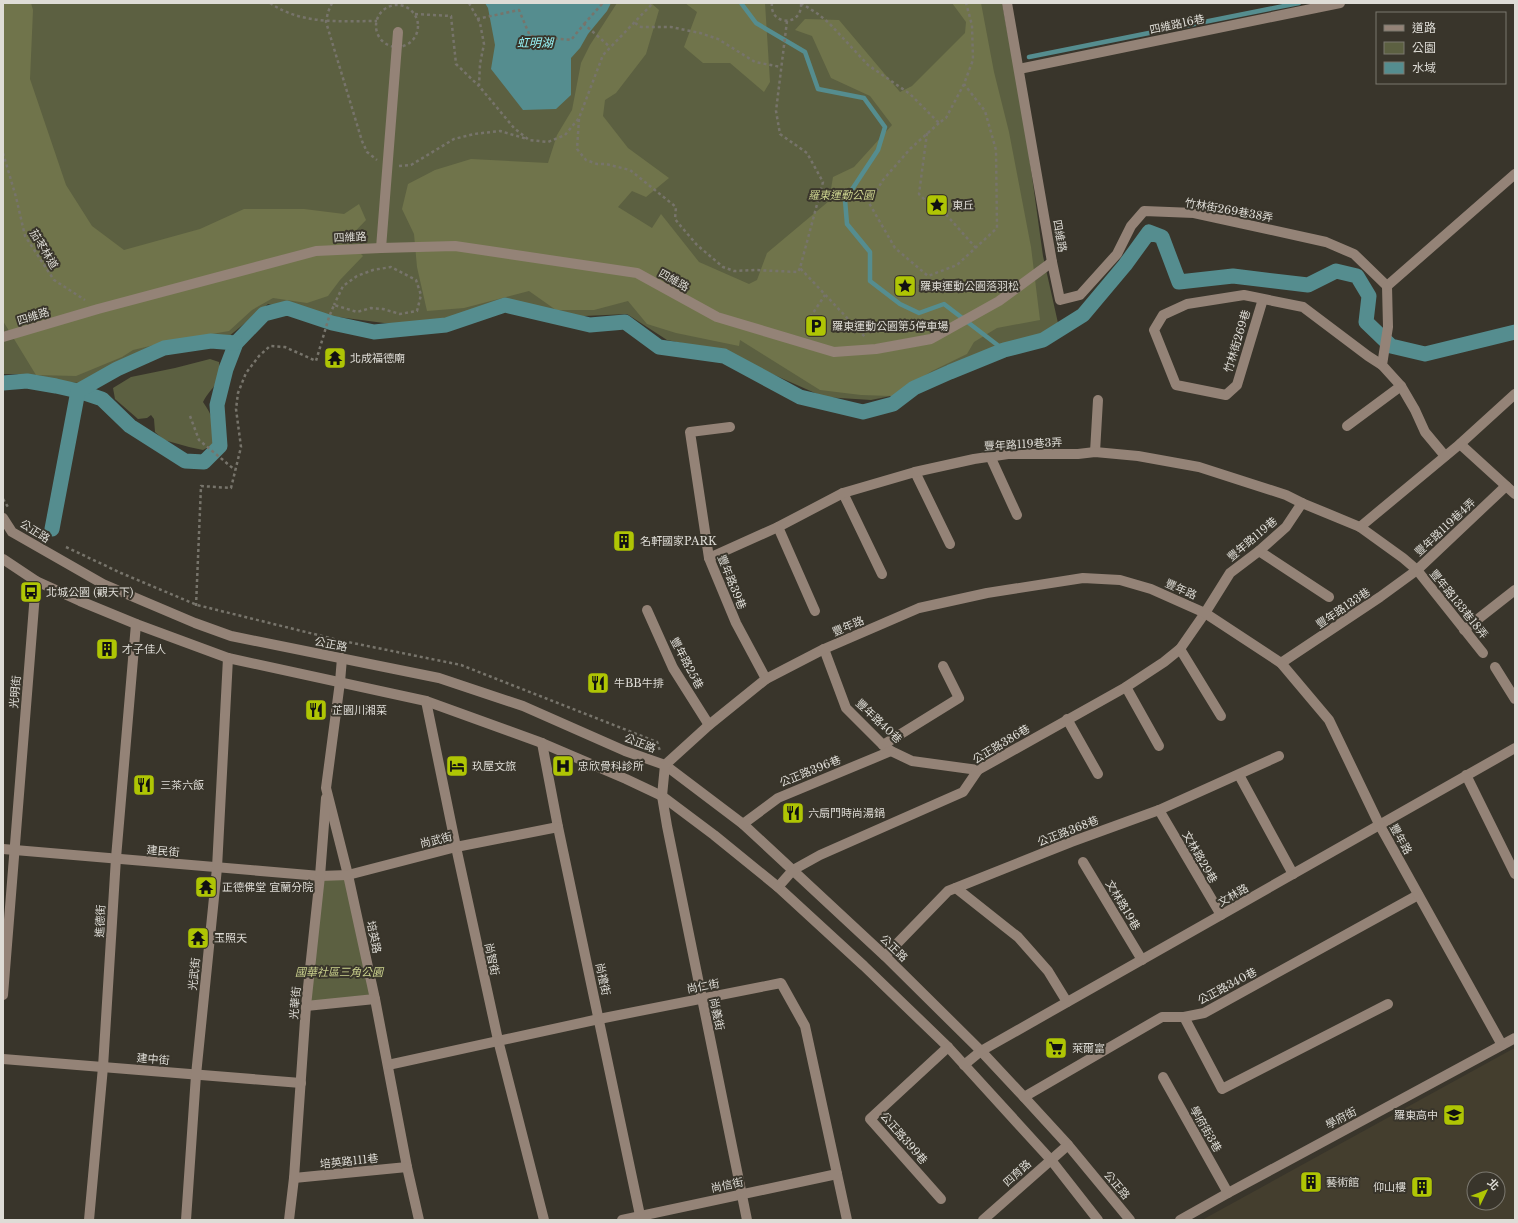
<svg xmlns="http://www.w3.org/2000/svg" width="1518" height="1223" viewBox="0 0 1518 1223" font-family="'Libre Baskerville','Noto Sans TC',serif">
	<style>
		.built { fill: #443e2e; fill-rule: evenodd }
		.green { fill: #5c6041 }
		.forest { fill: #70744b }
		.water { fill: #558d8f }
		.lines { fill: none; stroke-linecap: round; stroke-linejoin: round }
		.stream { stroke: #558d8f; stroke-width: 4.5 }
		.canal { stroke: #558d8f; stroke-width: 15 }
		.path { stroke: #77746b; stroke-width: 2.5; stroke-dasharray: 3 3; stroke-linecap: butt }
		.minor { stroke: #948377; stroke-width: 10 }
		.labels { text-anchor: middle; stroke-width: 4; stroke-linejoin: round; paint-order: stroke }
		.street-label { font-size: 11px; fill: #dedcd6; stroke: #39352b }
		.park-label { font-size: 11px; font-style: italic; fill: #cbd28e; stroke: #39352b }
		.poi-label { font-size: 11px; fill: #dedcd6; stroke: #39352b; text-anchor: start }
		.water-label { font-size: 12px; font-style: italic; fill: #98f6f9; stroke: #39352b }
	</style>
	<rect width="100%" height="100%" fill="#39352b"/>
	<!-- built -->
	<path class="built" d="M1515 1048V1220H1202L1509 1051ZM1474 1179H1498V1203H1474Z"/>
	<!-- green -->
	<g class="green">
		<polygon points="3,3 1002,3 1024,119 1043,256 1060,332 997,349 921,390 871,400 824,397 720,351 667,340 627,314 563,317 497,308 434,324 384,323 315,314 268,304 228,337 141,356 91,384 30,379 17,374 3,374"/>
		<path d="M210 359 219 362C222 385 212 385 203 402 213 416 216 427 214 444L203 450 189 447 164 440 155 432 154 419 151 415 147 418 138 419 115 399 113 388 131 377 175 368Z"/>
		<polygon points="348,875 375,999 306,1006 320,876"/>
	</g>
	<!-- forest -->
	<g class="forest">
		<polygon points="3,3 31,3 33,10 30,79 66,185 92,226 124,250 200,229 244,209 304,209 344,214 359,204 366,220 347,240 363,256 340,280 328,296 307,303 273,298 252,310 229,331 171,341 133,350 122,357 76,376 36,375 3,321"/>
		<polygon points="617,3 651,3 659,10 646,54 616,93 605,100 603,116 628,148 669,178 646,197 632,191 618,207 652,228 661,214 699,262 749,284 757,280 767,253 829,201 833,177 854,167 892,125 870,96 831,78 812,36 795,30 805,19 839,20 900,92 912,86 965,33 966,22 952,3 981,3 994,72 1009,132 1031,247 1040,320 997,328 974,342 967,354 932,371 892,396 861,395 820,390 740,340 739,346 676,333 647,324 628,301 594,310 556,310 529,291 464,308 427,311 417,267 414,234 402,209 408,184 435,170 471,159 548,163 557,135 572,110 581,63 590,45"/>
		<polygon points="685,3 765,3 770,82 764,92 730,63 703,63 684,47 697,12"/>
	</g>
	<!-- water -->
	<polygon class="water" points="485,3 611,3 607,11 588,34 580,48 571,58 571,95 556,109 523,110 491,69 495,45 488,8"/>
	<g class="lines">
		<!-- stream -->
		<g class="stream">
			<polyline points="741,3 756,23 805,52 818,89 864,98 885,127 878,150 845,200 847,224 870,252 870,281 900,304 919,313 944,304 1004,350"/>
			<polyline points="1029,57 1299,3"/>
		</g>
		<!-- canal -->
		<g class="canal">
			<polyline points="3,383 27,381 56,386 78,391 102,399 130,426 185,461 204,462 220,446 217,405 226,369 236,343 264,314 287,308 332,323 374,332 446,325 505,305 590,325 625,322 659,347 724,356 800,397 863,412 893,404 914,388 950,372 1004,350 1043,340 1083,315 1125,265 1149,232 1162,237 1179,282 1233,276 1308,285 1336,271 1357,276 1369,296 1366,322 1391,346 1425,354 1515,332"/>
			<polyline points="52,529 78,391 117,369 164,348 211,341 236,343"/>
		</g>
		<!-- path -->
		<g class="path">
			<path d="M270 3C302 25 340 21 377 21"/>
			<polyline points="332,3 328,12 326,22 362,141 367,152 377,160"/>
			<polyline points="469,3 480,23 484,44 480,64 479,86 514,128 529,140 548,142 565,135 579,118 603,55 653,3"/>
			<path d="M772 3C769 26 803 27 801 3"/>
			<polyline points="801,3 818,14 829,23 868,65 910,94 939,123 946,118 964,84 973,60 972,25 966,3"/>
			<circle cx="397" cy="26" r="21"/>
			<polyline points="415,14 451,16 456,64 479,86"/>
			<polyline points="477,19 519,10 530,36 571,40 584,24 610,47"/>
			<polyline points="787,21 776,111 780,134 807,153 823,182 800,268 866,338"/>
			<polyline points="635,23 641,27 671,27 700,33 718,39 755,62 781,67"/>
			<polyline points="584,24 602,4 601,3"/>
			<polyline points="579,119 577,149 586,160 597,164 606,164 630,170 676,207 675,219 679,224 697,245 723,267 734,271 755,270 798,272 800,268"/>
			<polyline points="939,123 910,149 883,180 869,203 895,248 928,276 957,265 997,228 996,150 985,111 964,84"/>
			<polyline points="927,133 919,194 931,206"/>
			<polyline points="3,153 16,197 25,236 54,280 85,300"/>
			<polyline points="399,166 411,165 454,139 474,134 500,131 527,139"/>
			<circle cx="939" cy="203" r="8"/>
			<polyline points="942,210 976,248"/>
			<polyline points="807,322 825,295"/>
			<polyline points="190,416 199,440 235,470"/>
			<polyline points="3,499 8,507"/>
			<polyline points="66,547 121,573 197,605 338,640 461,665 657,742 660,751"/>
			<polyline points="196,606 201,486 231,488 241,447 236,409 238,393 246,373 259,356 270,346 285,347 316,361 329,317 334,305 357,312 371,308 383,309 400,314 417,311 421,295 416,280 391,267 373,270 357,276 343,286 334,305"/>
		</g>
		<!-- minor -->
		<g class="minor">
			<polyline points="1007,3 1052,262 1060,300 1080,295 1117,254 1131,226 1144,211 1194,213 1326,242 1354,254 1387,286"/>
			<polyline points="1019,69 1340,3"/>
			<polyline points="381,248 398,32"/>
			<polyline points="1387,286 1388,327 1382,365 1401,386 1415,410 1425,432 1445,456"/>
			<polyline points="1387,286 1515,174"/>
			<polyline points="1263,299 1237,385 1226,395 1176,385 1154,330 1163,315 1187,304 1244,295 1303,307 1368,356 1382,365"/>
			<polyline points="3,337 98,309 316,251 381,248 455,246 637,273 717,317 834,352 876,349 931,339 999,301 1052,262"/>
			<polyline points="1347,426 1401,386"/>
			<polyline points="730,427 690,432 709,558 736,623 766,679"/>
			<polyline points="1460,444 1515,494"/>
			<polyline points="1095,452 1098,400"/>
			<polyline points="990,456 1017,515"/>
			<polyline points="915,472 950,544"/>
			<polyline points="843,493 882,574"/>
			<polyline points="3,518 12,532 103,584 195,623 231,636 439,678 523,706 625,751 665,765 743,824 885,956 981,1051 1024,1097 1068,1145 1130,1220"/>
			<polyline points="778,527 815,611"/>
			<polyline points="1360,527 1460,444 1515,394"/>
			<polyline points="1259,551 1329,597"/>
			<polyline points="709,558 778,527 843,493 915,472 974,459 1008,454 1078,454 1095,452 1138,456 1199,467 1286,495 1302,503 1360,527 1403,558 1417,570 1483,653"/>
			<polyline points="3,559 36,581 80,601 136,624 228,658 426,701 542,743 626,779 662,796 714,835 778,887 864,966 948,1047 1051,1160 1098,1220"/>
			<polyline points="647,610 673,668 709,725"/>
			<polyline points="1464,630 1515,590"/>
			<polyline points="824,649 846,708 883,745 891,751 912,761 978,770"/>
			<polyline points="1180,649 1221,716"/>
			<polyline points="342,658 340,682 326,788 348,875 375,999 407,1167 419,1220"/>
			<polyline points="1281,663 1380,597 1417,570 1506,486"/>
			<polyline points="1495,667 1515,699"/>
			<polyline points="1126,687 1159,746"/>
			<polyline points="426,701 456,847 498,1040 544,1220"/>
			<polyline points="1067,719 1098,774"/>
			<polyline points="542,743 558,827 641,1220"/>
			<polyline points="883,745 959,698 943,666"/>
			<polyline points="1239,775 1293,874"/>
			<polyline points="1466,775 1515,874"/>
			<polyline points="1159,810 1221,915"/>
			<polyline points="743,824 778,798 891,751"/>
			<polyline points="3,849 320,876 348,875 456,847 558,827"/>
			<polyline points="1083,862 1142,960"/>
			<polyline points="778,887 793,870 820,855 963,792 978,770 1126,687 1164,662 1180,649 1205,613 1230,573 1259,551 1286,527 1302,503"/>
			<polyline points="956,888 1018,937 1048,971 1067,1002"/>
			<polyline points="885,956 948,891 1071,842 1159,810 1279,756"/>
			<polyline points="3,995 36,581"/>
			<polyline points="306,1006 375,999"/>
			<polyline points="1184,1017 1222,1089 1388,1004"/>
			<polyline points="3,1059 301,1083"/>
			<polyline points="388,1065 599,1019 781,983 805,1026 847,1220"/>
			<polyline points="964,1065 981,1051 1515,748"/>
			<polyline points="1163,1077 1228,1193"/>
			<polyline points="1024,1097 1162,1017 1184,1017 1204,1013 1418,895"/>
			<polyline points="294,1178 407,1167"/>
			<polyline points="941,1199 870,1119 948,1047"/>
			<polyline points="89,1220 103,1067 116,858 136,624"/>
			<polyline points="186,1220 196,1075 217,868 228,658"/>
			<polyline points="289,1220 294,1178 306,1006 320,876 326,798"/>
			<polyline points="622,1220 837,1174"/>
			<polyline points="747,1220 667,826 662,796 665,765 709,725 766,679 824,649 919,608 987,593 1083,578 1120,580 1151,589 1205,613 1281,663 1329,720 1379,824 1502,1045"/>
			<polyline points="983,1220 1068,1145"/>
			<polyline points="1180,1220 1228,1193 1515,1038"/>
		</g>
	</g>
	<!-- icons -->
	<defs>
		<g id="sight-square" transform="scale(1.15)"><rect x="-9" y="-9" width="18" height="18" rx="4" fill="#afc504" stroke="#39352b"/><path d="M0-6L1.8-2.2L6-1.7L2.9 1.2L3.7 5.4L0 3.3L-3.7 5.4L-2.9 1.2L-6-1.7L-1.8-2.2Z" fill="#111"/></g>
		<g id="parking-square" transform="scale(1.15)"><rect x="-9" y="-9" width="18" height="18" rx="4" fill="#afc504" stroke="#39352b"/><path d="M-3.5-5.5H1a3.5 3.5 0 0 1 0 7H-1V5.5H-3.5ZM-1-3.4V-.6H.8a1.4 1.4 0 0 0 0-2.8Z" fill="#111"/></g>
		<g id="temple-square" transform="scale(1.15)"><rect x="-9" y="-9" width="18" height="18" rx="4" fill="#afc504" stroke="#39352b"/><path d="M0-6L5-2H3V0L6.5 2.5H4V6H1.5V3h-3V6H-4V2.5H-6.5L-3 0V-2H-5Z" fill="#111"/></g>
		<g id="building-square" transform="scale(1.15)"><rect x="-9" y="-9" width="18" height="18" rx="4" fill="#afc504" stroke="#39352b"/><path d="M-4-6H4V6H1V3H-1V6H-4ZM-2.5-4.3h1.7v1.8h-1.7ZM.8-4.3h1.7v1.8H.8ZM-2.5-1h1.7V.8h-1.7ZM.8-1h1.7V.8H.8Z" fill="#111"/></g>
		<g id="bus-square" transform="scale(1.15)"><rect x="-9" y="-9" width="18" height="18" rx="4" fill="#afc504" stroke="#39352b"/><path d="M-5-6H5V4H4V6H2V4H-2V6H-4V4H-5ZM-3.5-4V0h7V-4ZM-3.5 1.2v1.5H-2V1.2ZM2 1.2v1.5H3.5V1.2Z" fill="#111"/></g>
		<g id="restaurant-square" transform="scale(1.15)"><rect x="-9" y="-9" width="18" height="18" rx="4" fill="#afc504" stroke="#39352b"/><path d="M-5-6h1v4h1v-4h1v4h1v-4h1v5L-1.5 .5V6h-2V.5L-5-1ZM5-6V6H3V1.5H1.5Q1.5-4 5-6Z" fill="#111"/></g>
		<g id="hotel-square" transform="scale(1.15)"><rect x="-9" y="-9" width="18" height="18" rx="4" fill="#afc504" stroke="#39352b"/><path d="M-6-4.5h1.5V1H6V5H4.5V3h-9V5H-6ZM-4 0a1.8 1.8 0 1 1 3.6 0ZM.5 0V-2.5h3Q6-2.5 6 0Z" fill="#111"/></g>
		<g id="hospital-square" transform="scale(1.15)"><rect x="-9" y="-9" width="18" height="18" rx="4" fill="#afc504" stroke="#39352b"/><path d="M-5-5h3v3.5h4V-5h3V5h-3V1.5h-4V5h-3Z" fill="#111"/></g>
		<g id="supermarket-square" transform="scale(1.15)"><rect x="-9" y="-9" width="18" height="18" rx="4" fill="#afc504" stroke="#39352b"/><path d="M-6-5.5h2.5l.6 2H6L4.5 2H-2.5L-4.4-4H-6ZM-1.5 3.2a1.3 1.3 0 1 0 .1 0ZM3 3.2a1.3 1.3 0 1 0 .1 0Z" fill="#111"/></g>
		<g id="school-square" transform="scale(1.15)"><rect x="-9" y="-9" width="18" height="18" rx="4" fill="#afc504" stroke="#39352b"/><path d="M0-5L7-2L0 1L-7-2ZM-4 1L0 2.5L4 1V4Q0 6-4 4Z" fill="#111"/></g>
	</defs>
	<g fill-rule="evenodd">
		<use href="#sight-square" x="937" y="205"/>
		<use href="#sight-square" x="905" y="286"/>
		<use href="#parking-square" x="816" y="326"/>
		<use href="#temple-square" x="335" y="358"/>
		<use href="#building-square" x="624" y="541"/>
		<use href="#bus-square" x="31" y="592"/>
		<use href="#building-square" x="107" y="649"/>
		<use href="#restaurant-square" x="598" y="683"/>
		<use href="#restaurant-square" x="316" y="710"/>
		<use href="#hotel-square" x="457" y="766"/>
		<use href="#hospital-square" x="563" y="766"/>
		<use href="#restaurant-square" x="144" y="785"/>
		<use href="#restaurant-square" x="793" y="813"/>
		<use href="#temple-square" x="206" y="887"/>
		<use href="#temple-square" x="198" y="938"/>
		<use href="#supermarket-square" x="1056" y="1048"/>
		<use href="#school-square" x="1454" y="1115"/>
		<use href="#building-square" x="1311" y="1182"/>
		<use href="#building-square" x="1422" y="1187"/>
	</g>
	<g class="labels">
		<!-- street labels -->
		<g class="street-label">
			<text transform="translate(1177 24) rotate(-12)" y="4">四維路16巷</text>
			<text transform="translate(1229 210) rotate(10)" y="4">竹林街269巷38弄</text>
			<text transform="translate(1060 236) rotate(80)" y="4">四維路</text>
			<text transform="translate(350 237) rotate(-3)" y="4">四維路</text>
			<text transform="translate(44 249) rotate(59)" y="4">茄苳林道</text>
			<text transform="translate(674 280) rotate(29)" y="4">四維路</text>
			<text transform="translate(33 316) rotate(-17)" y="4">四維路</text>
			<text transform="translate(1237 341) rotate(-73)" y="4">竹林街269巷</text>
			<text transform="translate(1023 444) rotate(-3)" y="4">豐年路119巷3弄</text>
			<text transform="translate(1445 527) rotate(-43)" y="4">豐年路119巷4弄</text>
			<text transform="translate(35 531) rotate(32)" y="4">公正路</text>
			<text transform="translate(1252 539) rotate(-40)" y="4">豐年路119巷</text>
			<text transform="translate(732 582) rotate(68)" y="4">豐年路39巷</text>
			<text transform="translate(1181 589) rotate(24)" y="4">豐年路</text>
			<text transform="translate(1459 604) rotate(51)" y="4">豐年路133巷18弄</text>
			<text transform="translate(1343 608) rotate(-34)" y="4">豐年路133巷</text>
			<text transform="translate(848 626) rotate(-23)" y="4">豐年路</text>
			<text transform="translate(331 644) rotate(11)" y="4">公正路</text>
			<text transform="translate(687 663) rotate(62)" y="4">豐年路25巷</text>
			<text transform="translate(15 692) rotate(-85)" y="4">光明街</text>
			<text transform="translate(879 721) rotate(43)" y="4">豐年路40巷</text>
			<text transform="translate(640 743) rotate(21)" y="4">公正路</text>
			<text transform="translate(1001 744) rotate(-31)" y="4">公正路386巷</text>
			<text transform="translate(810 771) rotate(-22)" y="4">公正路396巷</text>
			<text transform="translate(1068 831) rotate(-21)" y="4">公正路368巷</text>
			<text transform="translate(1401 839) rotate(61)" y="4">豐年路</text>
			<text transform="translate(436 840) rotate(-14)" y="4">尚武街</text>
			<text transform="translate(163 851) rotate(5)" y="4">建民街</text>
			<text transform="translate(1200 857) rotate(60)" y="4">文林路29巷</text>
			<text transform="translate(1233 895) rotate(-30)" y="4">文林路</text>
			<text transform="translate(1123 905) rotate(59)" y="4">文林路19巷</text>
			<text transform="translate(100 921) rotate(-87)" y="4">進德街</text>
			<text transform="translate(374 937) rotate(78)" y="4">培英路</text>
			<text transform="translate(894 948) rotate(44)" y="4">公正路</text>
			<text transform="translate(492 959) rotate(78)" y="4">尚智街</text>
			<text transform="translate(194 974) rotate(-84)" y="4">光武街</text>
			<text transform="translate(603 979) rotate(78)" y="4">尚禮街</text>
			<text transform="translate(703 986) rotate(-11)" y="4">尚仁街</text>
			<text transform="translate(1227 986) rotate(-28)" y="4">公正路340巷</text>
			<text transform="translate(295 1003) rotate(-85)" y="4">光華街</text>
			<text transform="translate(717 1014) rotate(78)" y="4">尚義街</text>
			<text transform="translate(153 1059) rotate(5)" y="4">建中街</text>
			<text transform="translate(1341 1118) rotate(-28)" y="4">學府街</text>
			<text transform="translate(1206 1129) rotate(60)" y="4">學府街3巷</text>
			<text transform="translate(904 1138) rotate(49)" y="4">公正路399巷</text>
			<text transform="translate(349 1161) rotate(-6)" y="4">培英路111巷</text>
			<text transform="translate(1017 1173) rotate(-42)" y="4">四育路</text>
			<text transform="translate(727 1185) rotate(-12)" y="4">尚信街</text>
			<text transform="translate(1117 1185) rotate(50)" y="4">公正路</text>
		</g>
		<!-- park labels -->
		<g class="park-label">
			<text x="841" y="199">羅東運動公園</text>
			<text x="339" y="976">國華社區三角公園</text>
		</g>
		<!-- poi labels -->
		<g class="poi-label">
			<text x="952" y="209">東丘</text>
			<text x="920" y="290">羅東運動公園落羽松</text>
			<text x="832" y="330">羅東運動公園第5停車場</text>
			<text x="350" y="362">北成福德廟</text>
			<text x="640" y="545">名軒國家PARK</text>
			<text x="46" y="596">北城公園 (觀天下)</text>
			<text x="122" y="653">才子佳人</text>
			<text x="614" y="687">牛BB牛排</text>
			<text x="332" y="714">芷園川湘菜</text>
			<text x="472" y="770">玖屋文旅</text>
			<text x="578" y="770">忠欣骨科診所</text>
			<text x="160" y="789">三茶六飯</text>
			<text x="808" y="817">六扇門時尚湯鍋</text>
			<text x="222" y="891">正德佛堂 宜蘭分院</text>
			<text x="214" y="942">玉照天</text>
			<text x="1072" y="1052">萊爾富</text>
			<text x="1438" y="1119" text-anchor="end">羅東高中</text>
			<text x="1326" y="1186">藝術館</text>
			<text x="1406" y="1191" text-anchor="end">仰山樓</text>
		</g>
		<!-- water labels -->
		<g class="water-label">
			<text x="535" y="47">虹明湖</text>
		</g>
	</g>
	<!-- border -->
	<rect width="1518" height="1223" fill="none" stroke="#dedcd6" stroke-width="8"/>
	<!-- legend -->
	<rect x="1376" y="12" width="130" height="72" fill="#39352b" stroke="#7b786f"/>
	<rect x="1384" y="25" width="20" height="6" fill="#948377" stroke="#7b786f"/>
	<text x="1412" y="32" font-size="12" fill="#dedcd6">道路</text>
	<rect x="1384" y="42" width="20" height="12" fill="#5c6041" stroke="#7b786f"/>
	<text x="1412" y="52" font-size="12" fill="#dedcd6">公園</text>
	<rect x="1384" y="62" width="20" height="12" fill="#558d8f" stroke="#7b786f"/>
	<text x="1412" y="72" font-size="12" fill="#dedcd6">水域</text>
	<!-- north arrow -->
	<g transform="translate(1486 1191) rotate(47)"><circle r="19" fill="#39352b" stroke="#7b786f"/>
	<path d="M0-3L7 15L0 10L-7 15Z" fill="#afc504"/>
	<text y="-6" font-size="11" font-weight="bold" text-anchor="middle" fill="#dedcd6">北</text>
	</g>
</svg>
